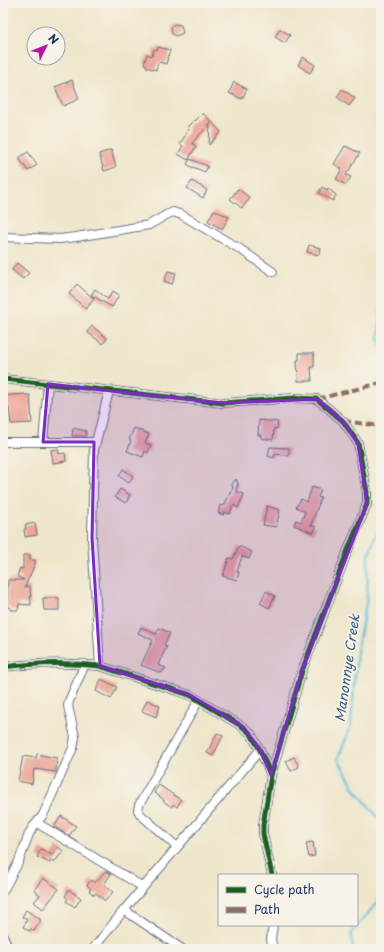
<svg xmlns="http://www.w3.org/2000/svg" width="384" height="952" viewBox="0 0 384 952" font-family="'Playpen Sans',sans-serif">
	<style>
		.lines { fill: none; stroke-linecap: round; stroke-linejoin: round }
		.stream { stroke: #5abed9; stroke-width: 2.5 }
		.building { fill: #eca396 }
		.street-casing { stroke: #656f84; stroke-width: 10 }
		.street { stroke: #fff; stroke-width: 8 }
		.quiet { stroke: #8d6e63; stroke-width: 4; stroke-dasharray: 8 4; stroke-linecap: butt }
		.cycleway-casing { stroke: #f7f3e8; stroke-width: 8 }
		.cycleway { stroke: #1b5e20; stroke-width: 5 }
		.marked { fill: #7b2cbf; fill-opacity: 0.2; stroke: #7b2cbf; stroke-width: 3; stroke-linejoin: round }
		.labels { text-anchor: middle; stroke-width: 3.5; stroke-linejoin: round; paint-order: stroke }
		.water-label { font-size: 13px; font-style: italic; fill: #2e5a83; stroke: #f7f3e8 }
	</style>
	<rect width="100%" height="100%" fill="#f7f3e8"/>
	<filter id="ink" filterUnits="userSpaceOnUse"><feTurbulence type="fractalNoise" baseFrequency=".025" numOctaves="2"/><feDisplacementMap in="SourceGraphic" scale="8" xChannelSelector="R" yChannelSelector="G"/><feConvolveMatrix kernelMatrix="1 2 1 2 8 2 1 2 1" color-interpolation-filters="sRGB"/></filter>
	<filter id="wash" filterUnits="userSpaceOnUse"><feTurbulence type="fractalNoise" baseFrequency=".012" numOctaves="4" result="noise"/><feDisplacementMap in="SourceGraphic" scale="16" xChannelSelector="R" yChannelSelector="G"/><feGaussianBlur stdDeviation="0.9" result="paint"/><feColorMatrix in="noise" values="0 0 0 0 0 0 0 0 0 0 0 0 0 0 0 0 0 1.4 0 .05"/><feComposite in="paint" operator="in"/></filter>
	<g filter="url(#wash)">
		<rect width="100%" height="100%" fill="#eee6ca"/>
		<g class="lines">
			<!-- stream -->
			<g class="stream">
				<polyline points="381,309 379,339 381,345"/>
				<polyline points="381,529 374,538 368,560 367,598 357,651 351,725 338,759 356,791 381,821"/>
				<polyline points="353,949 351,933 377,903 381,895"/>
			</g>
		</g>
		<g id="blocks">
			<!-- building -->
			<g class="building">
				<polygon points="174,24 181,25 183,33 176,36 172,34 171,27"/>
				<polygon points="280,29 290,35 285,43 275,37"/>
				<polygon points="158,47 170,50 166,64 158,62 156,70 146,67 147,65 144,64 147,54 152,56 154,49 157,50"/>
				<polygon points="303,57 315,65 310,73 298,65"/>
				<polygon points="72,80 79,99 63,106 55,87"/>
				<polygon points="234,82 247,89 242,99 229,93"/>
				<polygon points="342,89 355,98 349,106 337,97"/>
				<polygon points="203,113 221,132 209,145 210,122 207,127 192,143 196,146 188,160 178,154 183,146 180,144 189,129 188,127 188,126 194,120 195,121"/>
				<polygon points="345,146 360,153 346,175 351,177 346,185 336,179 342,169 334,164"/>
				<polygon points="111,150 116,167 104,171 99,154"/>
				<polygon points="28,152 37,165 28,171 19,158"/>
				<polygon points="190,159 208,166 205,172 193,167 193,168 187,164"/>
				<polygon points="192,181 207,190 203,198 187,188"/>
				<polygon points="322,187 327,190 328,188 336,195 333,201 319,193"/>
				<polygon points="238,189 250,198 242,208 230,199"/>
				<polygon points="214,210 229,217 222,229 208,221"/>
				<polygon points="309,245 321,248 319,255 307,252"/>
				<polygon points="17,263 29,273 23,279 12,270"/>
				<polygon points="168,271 176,273 172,284 164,281"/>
				<polygon points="77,284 94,299 86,309 69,294"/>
				<polygon points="95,289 108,299 113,291 119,295 112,307 91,295"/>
				<polygon points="92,326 107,338 103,344 87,332"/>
				<polygon points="299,353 314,353 314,367 311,367 312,381 298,381 297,360 299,360"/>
				<polygon points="25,394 25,395 30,395 32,423 11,424 9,408 3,408 3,396"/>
				<polygon points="259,420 278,422 277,429 274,428 273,440 261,438 261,435 258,435"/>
				<polygon points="73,428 86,431 86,436 72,436"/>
				<polygon points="134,428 149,434 145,443 151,445 148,453 145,451 143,457 127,451 131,441 129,440"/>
				<polygon points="270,447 289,448 289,456 275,454 274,458 268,456"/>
				<polygon points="58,449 59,454 65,453 66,461 53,463 51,450"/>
				<polygon points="123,469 133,476 129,483 119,476"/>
				<polygon points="236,479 238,484 236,491 244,494 238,508 233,505 230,514 224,512 224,515 218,513 220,505 224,506 232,489 233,489 232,484"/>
				<polygon points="312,487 321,490 318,497 321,498 311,525 316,527 313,533 294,525 296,520 301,522 305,512 296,507 301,499 307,502"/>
				<polygon points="120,489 130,495 126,503 115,497"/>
				<polygon points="267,506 280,510 276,527 263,525"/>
				<polygon points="35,523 37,535 25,537 24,529 26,529 25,525"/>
				<polygon points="239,546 252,552 249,559 242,556 237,572 239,572 237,580 223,576 229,558 233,559"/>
				<polygon points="23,555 30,555 30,560 35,560 35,564 25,587 30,586 31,605 19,604 18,610 10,610 11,608 7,607 8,580 24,580 17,576 20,568 23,569"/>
				<polygon points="266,591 275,596 269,608 260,603"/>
				<polygon points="43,598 59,598 59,610 44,610"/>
				<polygon points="141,627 156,634 159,628 170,633 164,645 167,646 158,665 166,668 161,673 141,665 153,640 138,633"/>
				<polygon points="101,679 117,687 111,699 96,691"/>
				<polygon points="147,700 160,706 156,717 142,711"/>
				<polygon points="217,733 223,736 213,756 207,753"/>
				<polygon points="37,754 57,758 56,772 34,769 32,784 18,781 23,756 36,758"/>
				<polygon points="294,757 299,767 291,771 286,761"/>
				<polygon points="159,785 181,800 177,807 173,804 172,807 163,801 164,800 154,792"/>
				<polygon points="61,816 76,826 69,836 54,827"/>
				<polygon points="313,842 315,856 309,857 306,843"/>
				<polygon points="58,847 63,851 54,863 51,860 50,863 37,857 41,849 52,855"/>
				<polygon points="105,871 111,874 104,884 113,892 105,901 96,893 94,895 89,891 91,889 87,885 91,880 95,883"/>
				<polygon points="43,878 59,889 43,909 34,902 40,895 34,890"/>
				<polygon points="69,890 81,898 75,907 66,901 68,899 65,896"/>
				<polygon points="26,910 40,919 40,922 34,931 31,929 29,931 23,927 27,920 22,917"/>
			</g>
		</g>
	</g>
	<g filter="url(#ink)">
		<use href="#blocks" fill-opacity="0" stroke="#656f84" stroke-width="1"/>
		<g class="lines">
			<!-- street casing -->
			<g class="street-casing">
				<g id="street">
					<polyline points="3,237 60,239 76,237 149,225 166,215 173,212 182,215 240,249 273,272"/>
					<polyline points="3,379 223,403 294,398 317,399 343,421 358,443 367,492 367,504 348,550 302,671 271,775 263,825 263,834 272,875"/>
					<polyline points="3,442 95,442"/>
					<polyline points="43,442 48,384"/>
					<polyline points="100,666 92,538 94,450 109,391"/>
					<path d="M3 667C34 663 68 662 100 666L190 695 243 727 251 734 260 750 271 775"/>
					<polyline points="37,823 143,887"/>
					<polyline points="177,847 140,814 138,810 139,805 199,700"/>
					<polyline points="3,891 19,861 29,834 33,827 43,815 73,748 75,737 68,706 69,701 85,664"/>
					<polyline points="124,910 182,949"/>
					<polyline points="273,925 271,939 273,949"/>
					<polyline points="3,935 8,949"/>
					<polyline points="93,949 124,910 260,750"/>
				</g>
			</g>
			<!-- street -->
			<use href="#street" class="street"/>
			<!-- quiet -->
			<g class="quiet">
				<polyline points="317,399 381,383"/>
				<polyline points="343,421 381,426"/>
			</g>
			<!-- cycleway casing -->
			<g class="cycleway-casing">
				<g id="cycleway">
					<polyline points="3,379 223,403 294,398 317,399 343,421 358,443 367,492 367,504 348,550 302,671 271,775 263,825 263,834 272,875"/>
					<path d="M3 667C34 663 68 662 100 666L190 695 243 727 251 734 260 750 271 775"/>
				</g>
			</g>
			<!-- cycleway -->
			<use href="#cycleway" class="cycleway"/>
		</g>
	</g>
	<!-- marked area -->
	<path class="marked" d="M48 384 223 403 317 399 343 421 358 443 367 504 302 671 271 775 260 750 243 727 190 695 100 666 92 538 94 442H43Z"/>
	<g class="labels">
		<!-- water labels -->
		<g class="water-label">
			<text transform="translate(347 668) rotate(-82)" y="5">Manonnye Creek</text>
		</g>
	</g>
	<!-- margin -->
	<rect width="384" height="952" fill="none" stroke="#f7f3e8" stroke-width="16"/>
	<!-- legend -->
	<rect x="218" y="874" width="140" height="52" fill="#f7f3e8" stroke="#9fa5b1"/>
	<rect x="226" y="887" width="20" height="6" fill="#1b5e20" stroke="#9fa5b1"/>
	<text x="254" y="894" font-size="12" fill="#1b2f5e">Cycle path</text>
	<rect x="226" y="907" width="20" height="6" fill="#8d6e63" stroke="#9fa5b1"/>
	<text x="254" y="914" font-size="12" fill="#1b2f5e">Path</text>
	<!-- north arrow -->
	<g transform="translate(46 46) rotate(47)"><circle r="19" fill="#f7f3e8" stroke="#9fa5b1"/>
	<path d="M0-3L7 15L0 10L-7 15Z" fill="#b5179e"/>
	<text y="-6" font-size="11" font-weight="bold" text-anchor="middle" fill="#1b2f5e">N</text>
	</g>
</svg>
